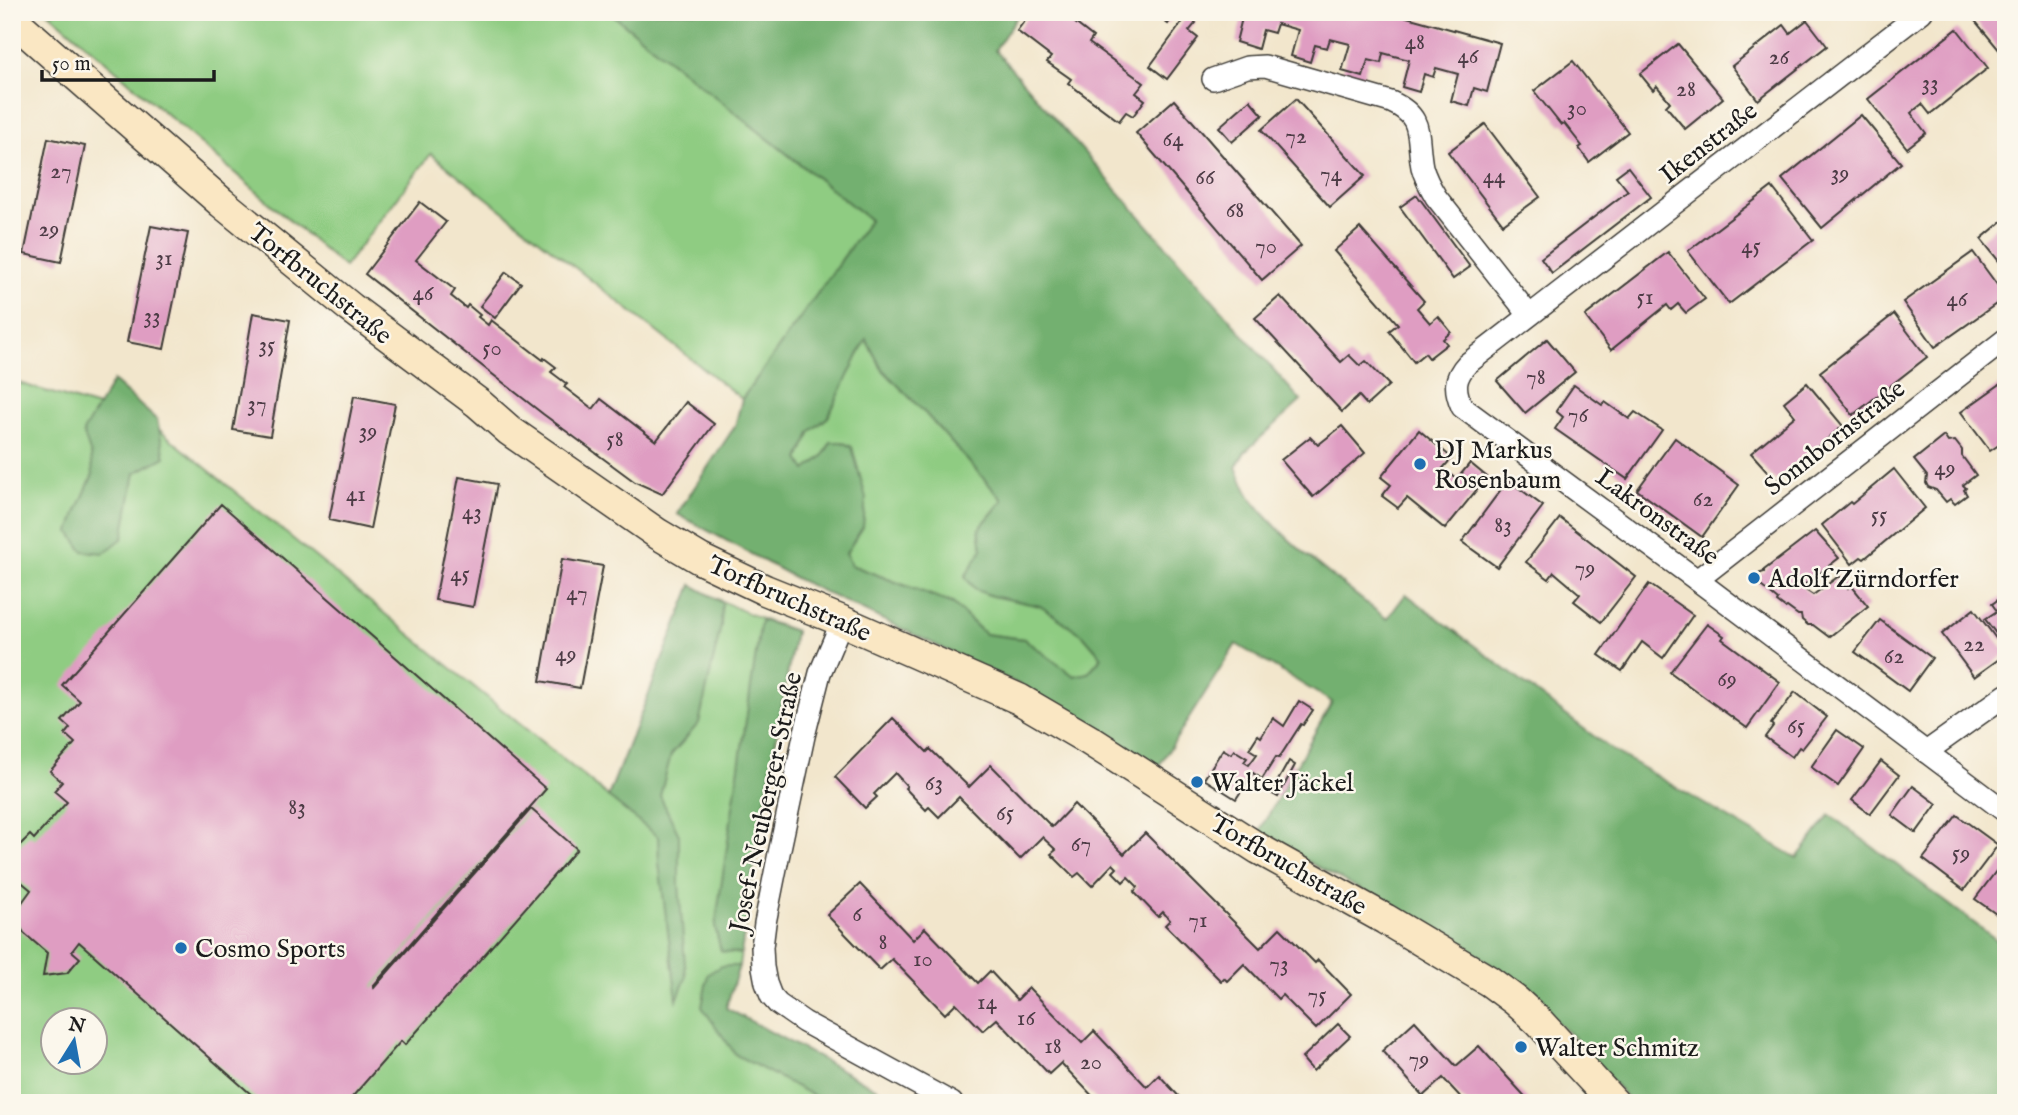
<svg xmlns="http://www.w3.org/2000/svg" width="2018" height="1115" viewBox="0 0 2018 1115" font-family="'IM FELL English',serif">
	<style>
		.green { fill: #8fcc82; stroke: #56744f; stroke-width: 2; fill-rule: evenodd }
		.forest { fill: #73b070; stroke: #486646; stroke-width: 2; fill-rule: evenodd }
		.building { fill: #df9dc2 }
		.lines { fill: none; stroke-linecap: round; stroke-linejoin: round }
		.minor-casing { stroke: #3c3a36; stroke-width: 24 }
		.secondary-casing { stroke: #3c3a36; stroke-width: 33 }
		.minor { stroke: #fff; stroke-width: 21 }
		.secondary { stroke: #fae7c3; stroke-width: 30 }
		.poi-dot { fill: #1f6fb2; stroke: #fbf7ec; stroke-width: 2.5 }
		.labels { text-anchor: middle; stroke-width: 5; stroke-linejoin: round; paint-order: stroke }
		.number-label { font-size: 23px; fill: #4d3c46 }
		.street-label { font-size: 26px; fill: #1c1c1c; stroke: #fbf7ec }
		.poi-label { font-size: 26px; fill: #1c1c1c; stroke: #fbf7ec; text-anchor: start }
	</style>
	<rect width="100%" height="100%" fill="#fbf7ec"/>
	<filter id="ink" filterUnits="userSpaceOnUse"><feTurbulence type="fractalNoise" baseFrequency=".0143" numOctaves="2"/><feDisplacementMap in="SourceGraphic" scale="14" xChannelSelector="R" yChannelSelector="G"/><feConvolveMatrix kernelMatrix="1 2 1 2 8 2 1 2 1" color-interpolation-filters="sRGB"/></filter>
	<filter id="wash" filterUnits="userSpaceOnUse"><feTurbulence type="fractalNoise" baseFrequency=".00686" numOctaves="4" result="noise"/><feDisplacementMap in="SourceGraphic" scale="28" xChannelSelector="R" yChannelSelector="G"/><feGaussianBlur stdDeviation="1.57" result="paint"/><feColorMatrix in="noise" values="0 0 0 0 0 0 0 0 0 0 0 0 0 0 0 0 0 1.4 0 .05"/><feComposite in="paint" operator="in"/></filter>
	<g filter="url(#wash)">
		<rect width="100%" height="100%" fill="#f2e6cc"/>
		<!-- green -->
		<g class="green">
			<polygon points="48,12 609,12 870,220 742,399 431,154 344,267"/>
			<polygon points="865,338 882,369 925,413 1003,500 980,528 983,549 965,577 976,590 992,596 1040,605 1083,635 1102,657 1088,673 1074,676 1024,639 985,634 953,603 851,565 846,553 863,527 831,442 823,456 806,471 799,459 811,431 828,417"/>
			<path d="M12 381 151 423 608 796 692 585C725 604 758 619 795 631L752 878 739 966 725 1008 903 1103H12ZM52 1020H94V1062H52Z"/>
		</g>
		<!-- forest -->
		<g class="forest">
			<path d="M609 12H1020L995 50 1301 401 1245 452 1236 467C1241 478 1246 491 1253 501 1290 547 1341 583 1387 619L1406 594 1612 750 1797 858 1830 815 2006 947V1103H1631L1573 1037 1505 975 1456 940 1257 835 1332 702 1236 644 1155 772 1018 684 797 579 677 514 735 426 742 399 870 220ZM866 339 882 369 925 413 1003 500 979 529 982 549 965 577 976 590 992 596 1040 606 1083 635 1102 657 1088 673 1074 676 1024 639 985 634 953 604 851 565 846 553 863 527 866 498 852 447 842 442H831L823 456 806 470 799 459 811 431 828 417Z"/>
			<polygon points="113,381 157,420 165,457 135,473 123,538 104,553 83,551 70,532 76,513 93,474 91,455 83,432"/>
			<polygon points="692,585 722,603 721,626 699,723 671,755 660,796 679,835 679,884 686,978 677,1000 659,864 658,837 608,797"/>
			<polygon points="761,620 795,631 752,878 741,954 721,951 715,927"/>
			<polygon points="721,966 739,966 726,1008 903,1103 827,1103 736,1055 702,1007 708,974"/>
		</g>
		<g id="blocks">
			<!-- building -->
			<g class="building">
				<polygon points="1031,12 1061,12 1093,37 1089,43 1144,83 1136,93 1145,100 1133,116 1126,112 1119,121 1068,83 1071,79 1047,62 1051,57 1017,31"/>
				<polygon points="1152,12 1176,12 1168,24"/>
				<polygon points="1238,12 1389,12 1500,43 1487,92 1474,88 1469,106 1451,101 1458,74 1436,68 1433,77 1424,74 1419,92 1402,87 1409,60 1383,53 1381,63 1368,60 1363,77 1342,71 1350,44 1330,39 1327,48 1315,45 1310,62 1291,56 1298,30 1277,24 1274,33 1263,30 1258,49 1236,42 1243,14"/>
				<polygon points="1976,12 2006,12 2006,45 2000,51 1971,16"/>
				<polygon points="1187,16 1196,23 1189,31 1198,38 1167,79 1150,66"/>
				<polygon points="1807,20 1827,46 1758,100 1732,66 1784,25 1790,33"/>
				<polygon points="1957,29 1988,68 1930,114 1922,104 1911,113 1926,133 1907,148 1868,99"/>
				<polygon points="1678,44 1723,98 1685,129 1666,106 1670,102 1657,86 1653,90 1640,74"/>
				<polygon points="1573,61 1628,132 1589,162 1579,148 1582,146 1564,123 1561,125 1534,91"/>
				<polygon points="1296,99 1365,176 1330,207 1261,130"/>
				<polygon points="1174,100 1301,246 1262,280 1136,133"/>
				<polygon points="1250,100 1263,115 1232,142 1219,127"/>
				<polygon points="1861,115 1901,163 1822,228 1782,179"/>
				<polygon points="1485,124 1540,197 1503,224 1448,152"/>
				<polygon points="48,138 85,146 61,262 24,254"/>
				<polygon points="1628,167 1651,197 1552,273 1541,258 1628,191 1616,176"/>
				<polygon points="1772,187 1813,240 1729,304 1688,251"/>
				<polygon points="1417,195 1470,267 1453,279 1400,207"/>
				<polygon points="420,202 446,222 416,260 455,290 451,296 466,308 468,305 480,315 478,317 488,325 491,320 543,360 544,358 556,367 551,372 567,384 564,387 593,409 601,399 656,441 686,402 714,424 662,494 635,482 543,414 365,274"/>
				<polygon points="2006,218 2006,270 1981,239"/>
				<polygon points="151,226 188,233 164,349 127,342"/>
				<polygon points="1360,228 1424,301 1417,308 1430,323 1438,316 1451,332 1443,339 1447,344 1429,358 1425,353 1414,362 1389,331 1398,324 1334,251"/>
				<polygon points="1668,252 1705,299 1686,313 1678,304 1671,310 1667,305 1611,350 1585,316"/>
				<polygon points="1973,252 2006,297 1935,347 1903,302"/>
				<polygon points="506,272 521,283 495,318 480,306"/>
				<polygon points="1280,296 1341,362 1349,355 1360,366 1366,361 1389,385 1367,405 1359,396 1342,412 1255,318"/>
				<polygon points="253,313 290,320 270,436 233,430"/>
				<polygon points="1894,314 1927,357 1853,415 1820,372"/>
				<polygon points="1547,339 1575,372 1525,413 1497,381"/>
				<polygon points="2006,380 2006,440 1990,451 1961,412"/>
				<polygon points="1807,383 1843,426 1776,481 1751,453 1795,416 1784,402"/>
				<polygon points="1574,385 1602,405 1605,402 1629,419 1635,412 1662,430 1627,479 1555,429 1563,417 1556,411"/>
				<polygon points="354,396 395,404 370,529 329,520"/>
				<polygon points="1342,426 1365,453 1313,497 1281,460 1310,437 1318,445"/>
				<polygon points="1419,430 1452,458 1443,468 1457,479 1470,463 1487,477 1445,529 1407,498 1398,508 1382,496 1391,485 1381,477"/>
				<polygon points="1944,436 1948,442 1955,441 1962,450 1962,456 1976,475 1963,485 1966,488 1964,490 1967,495 1955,504 1950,499 1946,502 1936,490 1928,487 1926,483 1927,476 1914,460"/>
				<polygon points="1675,438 1739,485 1702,537 1637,490"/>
				<polygon points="1894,469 1925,508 1864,559 1861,557 1852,564 1822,525 1850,502 1852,504"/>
				<polygon points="459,477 497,484 473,607 435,600"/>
				<polygon points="1508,480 1543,506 1497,567 1462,542"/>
				<polygon points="221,504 546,789 373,986 374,988 531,809 577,849 405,1045 401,1041 347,1103 271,1103 265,1098 261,1103 79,942 72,951 80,958 67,973 43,976 47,953 24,933 17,922 18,908 31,890 12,874 12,853 30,835 34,839 67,802 54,791 62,782 50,771 75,743 65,734 70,728 62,721 80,701 62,685"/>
				<polygon points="1560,518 1636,577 1601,622 1574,601 1580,594 1561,578 1554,572 1549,579 1526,562"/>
				<polygon points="1815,531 1839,558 1804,585 1804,589 1813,595 1839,576 1848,588 1851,585 1868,606 1829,637 1813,625 1808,625 1802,620 1801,615 1798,615 1787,607 1785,608 1777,602 1778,600 1756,582 1758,574 1764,572 1764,570"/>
				<polygon points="562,559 603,566 580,688 540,681"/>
				<polygon points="1649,584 1693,615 1663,658 1642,642 1622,671 1599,655"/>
				<polygon points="2006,594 2006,636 2001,640 1985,619 1997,611 1992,604"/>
				<polygon points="1974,609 2006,652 2006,654 1974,677 1942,634"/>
				<polygon points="1880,620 1932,658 1908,691 1855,652"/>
				<polygon points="1707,624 1724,636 1722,639 1780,682 1747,728 1670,672"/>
				<polygon points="1795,692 1827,717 1802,749 1799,747 1792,757 1765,737 1773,726 1771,724"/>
				<polygon points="1299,701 1313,710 1303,725 1301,724 1279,758 1276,757 1262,779 1253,773 1236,799 1204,779 1223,749 1231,754 1234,750 1247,758 1244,762 1249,765 1257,754 1249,749 1258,735 1261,737 1273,718 1284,726"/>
				<polygon points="893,718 927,752 930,749 969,787 991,765 1052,827 1074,804 1124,854 1145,833 1260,948 1280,928 1315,963 1318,960 1351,994 1316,1029 1282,995 1278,999 1244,964 1227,981 1224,978 1221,981 1165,925 1170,920 1163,912 1158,917 1134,892 1138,887 1128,877 1123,882 1113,872 1117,868 1113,864 1092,886 1079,873 1074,877 1051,854 1056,850 1042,837 1020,859 959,797 939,817 929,807 926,810 905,788 907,786 895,773 874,794 877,797 865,808 835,777"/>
				<polygon points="1837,730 1864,749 1838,786 1811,767"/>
				<polygon points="1289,761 1295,765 1278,797 1271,793"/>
				<polygon points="1881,761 1899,775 1870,814 1852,800"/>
				<polygon points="1913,786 1937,804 1916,833 1892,815"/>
				<polygon points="1957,815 1998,845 1964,890 1923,859"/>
				<polygon points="2006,858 2006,921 1975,899"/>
				<polygon points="860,884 913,940 925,928 978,983 990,971 1017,1000 1029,988 1082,1043 1094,1031 1147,1087 1159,1075 1185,1103 1099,1103 1061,1063 1049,1074 997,1019 983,1031 956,1003 945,1014 892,959 880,970 827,915"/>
				<polygon points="1415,1021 1456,1066 1479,1046 1531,1103 1466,1103 1443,1078 1423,1096 1382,1051"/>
				<polygon points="1338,1024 1350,1036 1313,1071 1302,1058"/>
			</g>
		</g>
	</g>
	<g filter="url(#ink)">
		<use href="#blocks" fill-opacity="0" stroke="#3c3a36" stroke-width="2"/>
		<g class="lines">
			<!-- minor casing -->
			<g class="minor-casing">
				<g id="minor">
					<path d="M1922 12 1467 364C1454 378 1454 389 1462 407L1697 580 2006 812"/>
					<path d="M1213 79 1247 67 1265 66 1391 102C1425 117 1416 135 1422 167 1425 178 1430 187 1436 197L1529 315"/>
					<polyline points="1697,580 2006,339"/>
					<polyline points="842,621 820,673 804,736 778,858 765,923 762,947 763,967 766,983 771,996 778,1004 804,1022 952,1103"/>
					<polyline points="1926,752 2006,695"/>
				</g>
			</g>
			<!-- secondary casing -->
			<g class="secondary-casing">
				<polyline id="secondary" points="12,19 222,203 351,308 478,403 510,431 658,534 700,559 765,590 842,621 1019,699 1089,740 1259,849 1385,919 1489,981 1516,1001 1539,1022 1614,1103"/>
			</g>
			<!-- minor -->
			<use href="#minor" class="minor"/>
			<!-- secondary -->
			<use href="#secondary" class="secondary"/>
		</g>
	</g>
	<!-- markers -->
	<g class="poi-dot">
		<circle cx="1420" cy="464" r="7"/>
		<circle cx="1754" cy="578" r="7"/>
		<circle cx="1197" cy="782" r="7"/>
		<circle cx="181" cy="948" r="7"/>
		<circle cx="1521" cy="1047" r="7"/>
	</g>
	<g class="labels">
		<!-- number labels -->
		<g class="number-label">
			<text x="1415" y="49">48</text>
			<text x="1468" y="63">46</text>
			<text x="1779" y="64">26</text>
			<text x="1930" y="90">33</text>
			<text x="1686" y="96">28</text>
			<text x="1577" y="115">30</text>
			<text x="1296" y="143">72</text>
			<text x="1173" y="146">64</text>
			<text x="61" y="178">27</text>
			<text x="1840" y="180">39</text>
			<text x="1331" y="181">74</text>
			<text x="1494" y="183">44</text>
			<text x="1205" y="184">66</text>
			<text x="1235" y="217">68</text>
			<text x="49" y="236">29</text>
			<text x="1266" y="253">70</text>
			<text x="1751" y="253">45</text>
			<text x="164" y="265">31</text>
			<text x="423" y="300">46</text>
			<text x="1645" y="304">51</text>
			<text x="1957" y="306">46</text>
			<text x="152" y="323">33</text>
			<text x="267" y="352">35</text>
			<text x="492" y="355">50</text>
			<text x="1536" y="384">78</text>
			<text x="257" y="411">37</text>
			<text x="1578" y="422">76</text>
			<text x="368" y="438">39</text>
			<text x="615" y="446">58</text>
			<text x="1945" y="475">49</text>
			<text x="356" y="501">41</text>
			<text x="1703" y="506">62</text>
			<text x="472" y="519">43</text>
			<text x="1879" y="522">55</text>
			<text x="1503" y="532">83</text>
			<text x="1585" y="575">79</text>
			<text x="460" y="581">45</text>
			<text x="577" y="600">47</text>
			<text x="1974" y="651">22</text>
			<text x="566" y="661">49</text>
			<text x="1894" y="663">62</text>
			<text x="1727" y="686">69</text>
			<text x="1796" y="733">65</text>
			<text x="934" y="790">63</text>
			<text x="297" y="814">83</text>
			<text x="1005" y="820">65</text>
			<text x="1081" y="851">67</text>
			<text x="1961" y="860">59</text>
			<text x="857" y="921">6</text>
			<text x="1198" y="927">71</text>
			<text x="883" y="949">8</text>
			<text x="923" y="966">10</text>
			<text x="1279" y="971">73</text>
			<text x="1317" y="1002">75</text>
			<text x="987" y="1009">14</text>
			<text x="1026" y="1025">16</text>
			<text x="1053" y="1053">18</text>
			<text x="1419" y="1066">79</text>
			<text x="1091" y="1069">20</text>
		</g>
		<!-- street labels -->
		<g class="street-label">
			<text transform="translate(1708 142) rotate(-38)" y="9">Ikenstraße</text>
			<text transform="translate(321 283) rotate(39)" y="9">Torfbruchstraße</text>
			<text transform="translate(1834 437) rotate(-38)" y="9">Sonnbornstraße</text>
			<text transform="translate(1658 516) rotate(36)" y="9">Lakronstraße</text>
			<text transform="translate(790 598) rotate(24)" y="9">Torfbruchstraße</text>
			<text transform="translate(765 802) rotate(-78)" y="9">Josef-Neuberger-Straße</text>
			<text transform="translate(1289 864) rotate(30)" y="9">Torfbruchstraße</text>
		</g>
		<!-- poi labels -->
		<g class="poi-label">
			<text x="1434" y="458">DJ Markus<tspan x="1434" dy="30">Rosenbaum</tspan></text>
			<text x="1768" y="587">Adolf Zürndorfer</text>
			<text x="1211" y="791">Walter Jäckel</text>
			<text x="195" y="957">Cosmo Sports</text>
			<text x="1535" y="1056">Walter Schmitz</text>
		</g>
	</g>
	<!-- margin -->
	<rect width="2018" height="1115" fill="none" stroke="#fbf7ec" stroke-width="42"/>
	<!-- north arrow -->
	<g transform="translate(74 1041) rotate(11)"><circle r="33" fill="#fbf7ec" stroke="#a29f99" stroke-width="2"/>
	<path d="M0-5L12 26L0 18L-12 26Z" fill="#1f6fb2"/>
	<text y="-10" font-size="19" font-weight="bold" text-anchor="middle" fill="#1c1c1c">N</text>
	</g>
	<!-- scale -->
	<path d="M42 70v10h172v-10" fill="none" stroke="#1c1c1c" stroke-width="3.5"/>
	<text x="52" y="70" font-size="21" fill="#1c1c1c" stroke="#fbf7ec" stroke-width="5" paint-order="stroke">50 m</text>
</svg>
